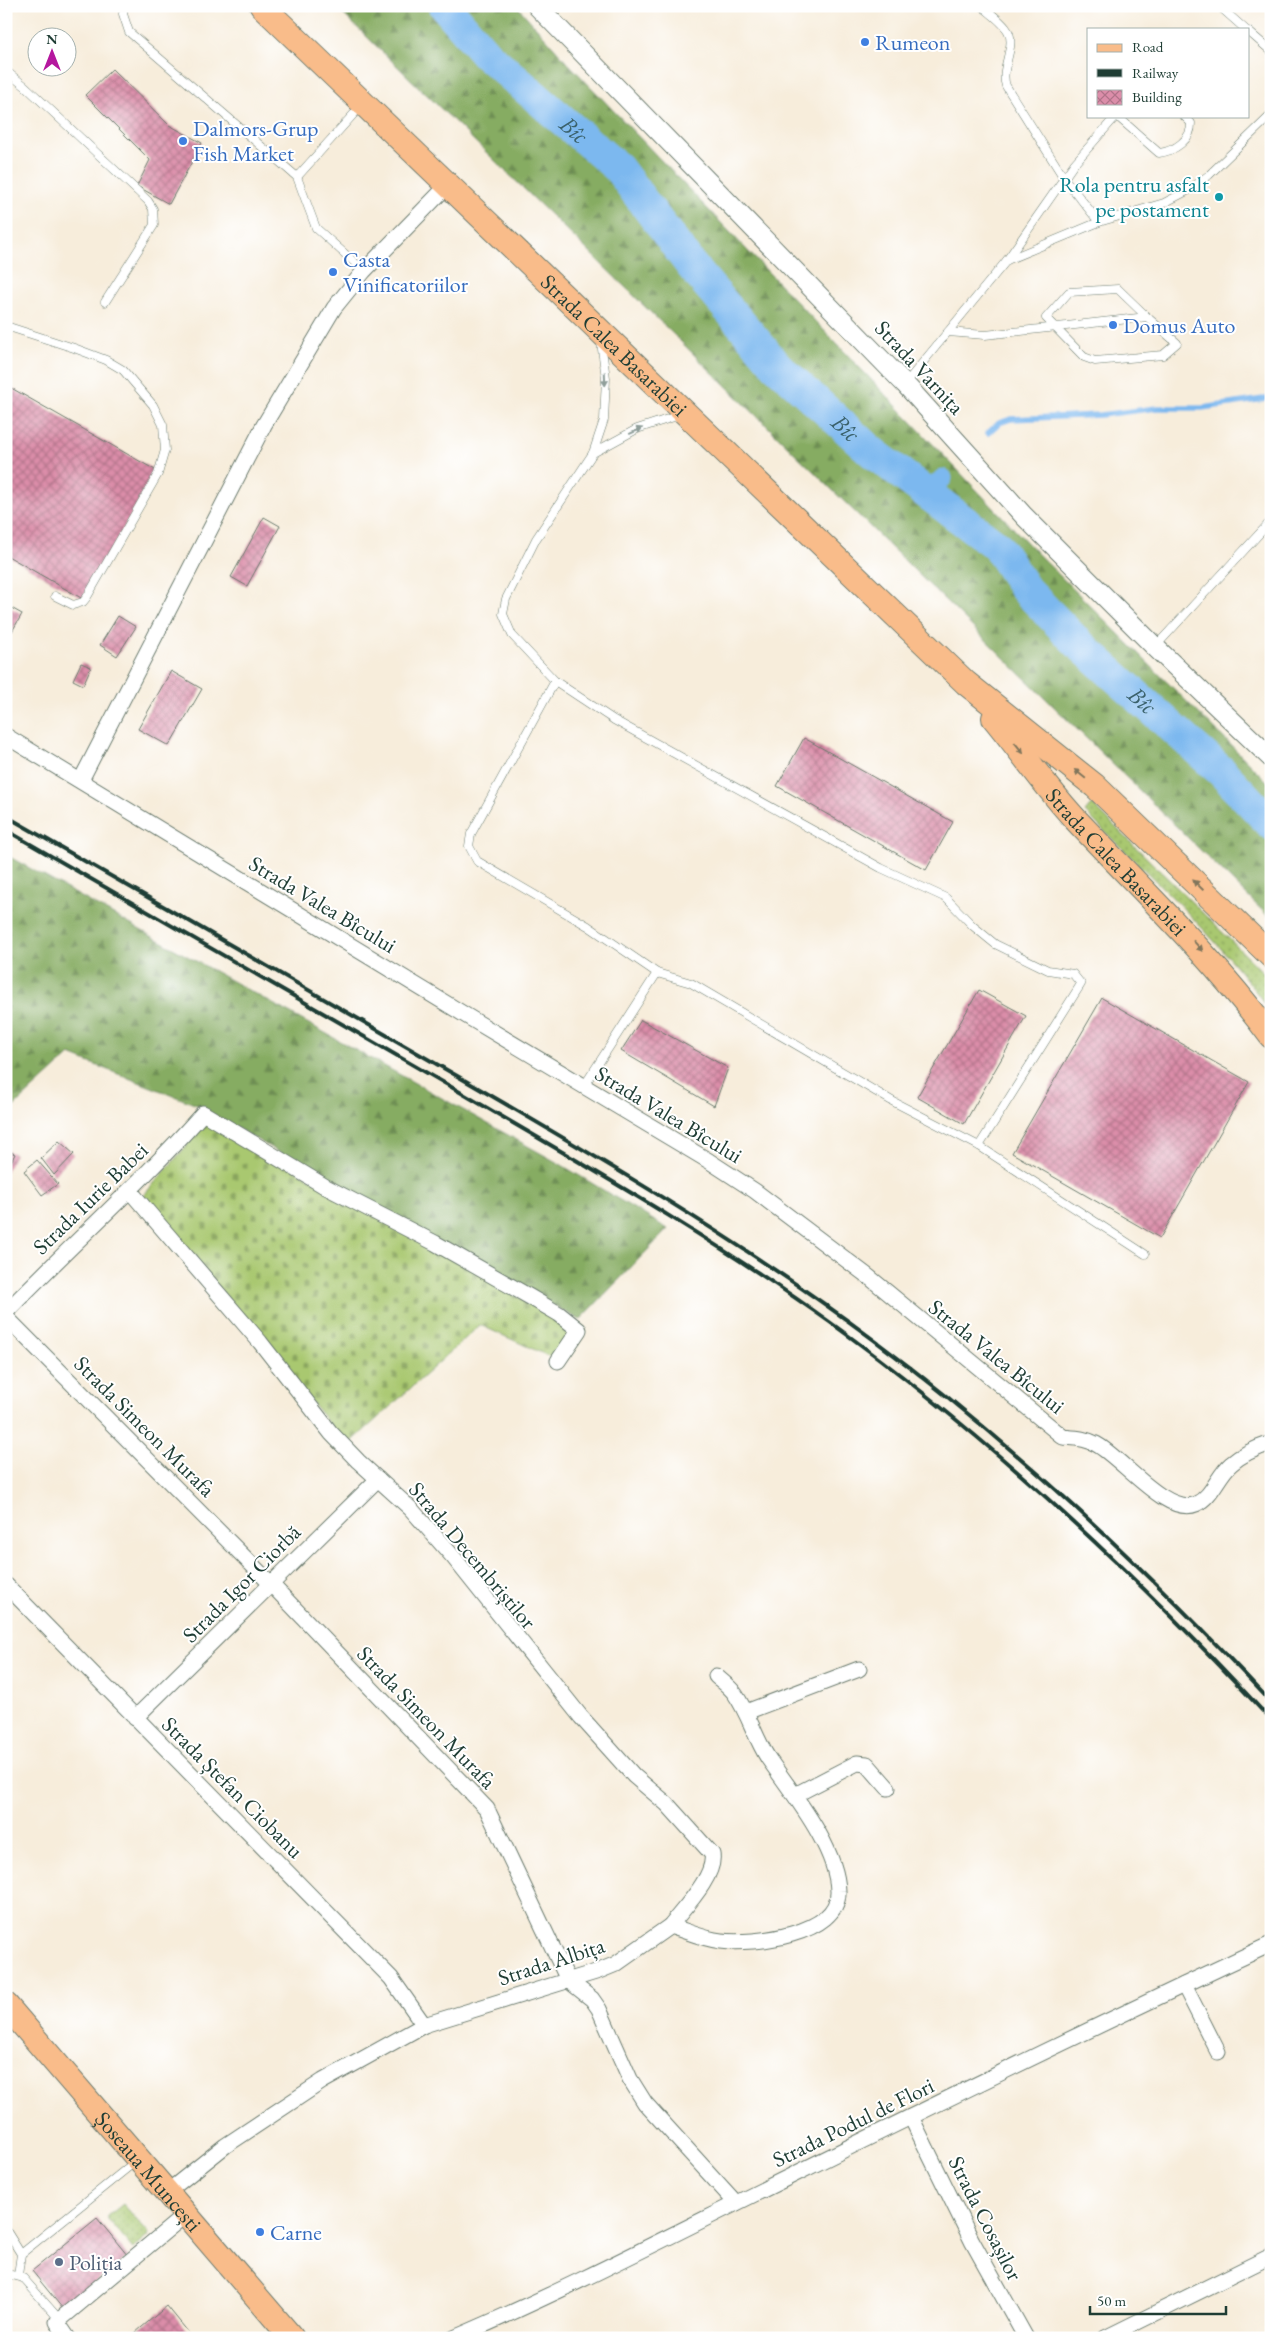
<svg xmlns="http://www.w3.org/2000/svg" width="1277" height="2344" viewBox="0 0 1277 2344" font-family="'EB Garamond',serif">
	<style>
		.grass { fill: url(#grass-dots); stroke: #648252 }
		.forest { fill: url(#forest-firs); stroke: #52744b }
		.cemetery { fill: url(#cemetery-stones); stroke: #648252 }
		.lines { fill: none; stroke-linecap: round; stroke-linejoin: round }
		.stream { stroke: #7cb8ef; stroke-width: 5.5 }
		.canal { stroke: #7cb8ef; stroke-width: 19 }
		.river { stroke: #7cb8ef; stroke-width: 32 }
		.building { fill: url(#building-cross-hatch) }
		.service-casing { stroke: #6b7b6e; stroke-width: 9 }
		.minor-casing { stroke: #6b7b6e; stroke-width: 17 }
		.tertiary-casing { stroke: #6b7b6e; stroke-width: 21 }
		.primary-casing { stroke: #6b7b6e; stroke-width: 26 }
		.service { stroke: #fff; stroke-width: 8 }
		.minor { stroke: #fff; stroke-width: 15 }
		.tertiary { stroke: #fff; stroke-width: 19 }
		.primary { stroke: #f9bc8a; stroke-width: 24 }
		.rail { stroke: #1f3d34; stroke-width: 4 }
		.oneway { fill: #8f9e9a }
		.oneway2 { fill: #81765b }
		.shop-dot { fill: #3f7fe0; stroke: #fff; stroke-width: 2 }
		.culture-dot { fill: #0f9aa8; stroke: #fff; stroke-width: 2 }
		.service-dot { fill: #5c6f8a; stroke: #fff; stroke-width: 2 }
		.labels { text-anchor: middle; stroke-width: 4; stroke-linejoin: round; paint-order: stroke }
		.shop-label { font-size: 22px; fill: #366cbe; stroke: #fff; text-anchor: start }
		.culture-label { font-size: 22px; fill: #0d838f; stroke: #fff; text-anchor: end }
		.street-label { font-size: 22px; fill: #1f3d34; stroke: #fff }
		.service-label { font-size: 22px; fill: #4e5e75; stroke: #fff; text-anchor: start }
		.water-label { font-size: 24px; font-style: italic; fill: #3b626c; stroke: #fff }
	</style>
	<defs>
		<pattern id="grass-dots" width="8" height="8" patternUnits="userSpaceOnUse" patternTransform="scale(1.25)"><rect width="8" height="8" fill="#a9c870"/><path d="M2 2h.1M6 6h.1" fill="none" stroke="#89a45d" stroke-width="1.8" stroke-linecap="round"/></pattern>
		<pattern id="forest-firs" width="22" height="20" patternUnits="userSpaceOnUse" patternTransform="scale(1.25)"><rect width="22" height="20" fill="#86ac62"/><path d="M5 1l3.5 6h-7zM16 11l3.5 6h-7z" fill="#6d8d52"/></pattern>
		<pattern id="cemetery-stones" width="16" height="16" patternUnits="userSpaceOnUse" patternTransform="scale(1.25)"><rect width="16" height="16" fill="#a9c870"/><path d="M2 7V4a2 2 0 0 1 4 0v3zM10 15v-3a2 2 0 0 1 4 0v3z" fill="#89a45d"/></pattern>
		<pattern id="building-cross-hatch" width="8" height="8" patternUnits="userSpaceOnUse" patternTransform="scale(1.25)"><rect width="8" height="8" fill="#db8da9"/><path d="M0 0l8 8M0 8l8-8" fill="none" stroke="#b1748a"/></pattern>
	</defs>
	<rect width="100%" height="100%" fill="#fff"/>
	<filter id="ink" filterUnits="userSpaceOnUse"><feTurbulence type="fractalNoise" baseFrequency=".02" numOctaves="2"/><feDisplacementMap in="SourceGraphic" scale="10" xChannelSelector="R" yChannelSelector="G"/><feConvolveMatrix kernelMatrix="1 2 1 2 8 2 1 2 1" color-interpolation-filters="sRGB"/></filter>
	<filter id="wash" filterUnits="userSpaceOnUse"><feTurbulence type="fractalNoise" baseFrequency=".0096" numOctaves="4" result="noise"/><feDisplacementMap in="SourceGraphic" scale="20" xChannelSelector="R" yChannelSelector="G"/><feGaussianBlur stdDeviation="1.12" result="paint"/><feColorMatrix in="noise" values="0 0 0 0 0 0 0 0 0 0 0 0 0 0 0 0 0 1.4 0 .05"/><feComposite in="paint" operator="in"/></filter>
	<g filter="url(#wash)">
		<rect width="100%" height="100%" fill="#f7eddb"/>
		<!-- grass -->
		<g class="grass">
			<path d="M1092 804 1271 980V1013C1221 938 1149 876 1085 812Z"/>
			<polygon points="123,2204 149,2233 148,2236 133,2249 108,2220 108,2216"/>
		</g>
		<!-- forest -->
		<g class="forest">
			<polygon points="335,6 517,6 567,62 1038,554 1271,785 1271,919 583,246"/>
			<polygon points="6,855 560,1164 668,1229 580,1320 365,1202 197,1105 70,1055 9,1111 6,1109"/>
		</g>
		<!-- cemetery -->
		<polygon class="cemetery" points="207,1122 454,1257 569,1329 569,1334 555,1359 480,1325 347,1446 144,1195"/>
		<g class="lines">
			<!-- stream -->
			<polyline class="stream" points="988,433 999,423 1011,419 1100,415 1157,408 1202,408 1271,398"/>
			<!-- canal -->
			<polyline class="canal" points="928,493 943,478"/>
			<!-- river -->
			<path class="river" id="s1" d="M445 6 486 54 618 168 690 264 777 366 872 452 997 546 1026 590 1079 644 1222 772 1271 824"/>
		</g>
		<g id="blocks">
			<!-- building -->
			<g class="building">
				<polygon points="112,69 169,125 202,143 169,204 137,186 150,160 85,95"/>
				<polygon points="6,385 157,471 83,599 6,555"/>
				<polygon points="264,517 280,526 247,586 231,577"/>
				<polygon points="6,605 22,614 6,642"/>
				<polygon points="118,616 136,627 117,656 100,645"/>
				<polygon points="81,663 91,667 83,685 73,680"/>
				<polygon points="171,671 202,689 169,746 138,729"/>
				<polygon points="804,738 953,822 926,870 777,786"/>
				<polygon points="979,990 1026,1016 964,1124 917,1097"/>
				<polygon points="1102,998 1249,1082 1160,1238 1012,1153"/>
				<polygon points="641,1020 728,1068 714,1106 621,1051"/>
				<polygon points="59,1141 74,1154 54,1175 41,1158"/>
				<polygon points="6,1150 15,1154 6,1172"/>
				<polygon points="37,1160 58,1184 42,1195 24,1171"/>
				<polygon points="97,2218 128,2256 63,2309 32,2271"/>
				<polygon points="167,2306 193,2338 129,2338"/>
			</g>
		</g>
	</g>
	<g filter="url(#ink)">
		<use href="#blocks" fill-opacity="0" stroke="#6b7b6e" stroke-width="1"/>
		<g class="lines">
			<!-- service casing -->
			<g class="service-casing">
				<g id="service">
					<polyline points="124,6 123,14 129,32 297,177 316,228 364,271"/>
					<path d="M982 6C990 13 1000 20 1006 28 1019 44 999 67 1006 86L1064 178 1099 222"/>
					<polyline points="1219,6 1245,29"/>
					<polyline points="1248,31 1271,51"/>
					<polyline points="6,71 25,86 148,201 153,209 154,225 105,302"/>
					<path d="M1117 116 1159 153C1174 151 1192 140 1191 123L1184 116"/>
					<polyline points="297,177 361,106"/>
					<polyline points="1007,260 1074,164 1116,116"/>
					<polyline points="6,326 74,348 106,360 123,370 153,405 163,425 165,450 158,474 87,597 83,602 73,605 55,596"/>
					<polyline points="948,332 985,335 1147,317 1118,289 1069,292 1046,318 1084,357 1095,361 1163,355 1177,343 1147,317"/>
					<polyline points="601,342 606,378 604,420 593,453 536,539 506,599 503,614 512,635 555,681 614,720 881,868 946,898 973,926 995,944 1048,970 1073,974 1081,984 979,1146"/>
					<polyline points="905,384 1007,260 1099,222 1164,203 1189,190 1209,175 1271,115"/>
					<polyline points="593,453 637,429 680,415"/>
					<polyline points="1155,647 1271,521"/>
					<polyline points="555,681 471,834 469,846 477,861 588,926 657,973 691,983 892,1101 979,1146 1145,1254"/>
					<polyline points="584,1086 657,973"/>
					<polyline points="6,2230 21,2254 18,2275"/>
					<polyline points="21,2254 136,2161"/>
					<polyline points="6,2277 12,2275 23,2278 60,2320"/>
					<polyline points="54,2338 62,2330"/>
				</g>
			</g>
			<!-- minor casing -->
			<g class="minor-casing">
				<g id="minor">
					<path d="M6 736 475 1021 709 1161 755 1191 869 1277 1063 1437C1074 1438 1085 1438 1096 1444 1121 1457 1167 1517 1196 1504 1212 1497 1218 1475 1231 1464 1242 1454 1256 1448 1271 1443"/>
					<polyline points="81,780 264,425 334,308 364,271 448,185"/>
					<path d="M130 1191 260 1342 331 1433 358 1461 411 1509 454 1558 581 1717 634 1776 667 1804 712 1854C716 1876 683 1909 670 1926"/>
					<path d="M6 1312C71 1245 141 1183 203 1113L326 1187 435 1243 530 1297 559 1314 579 1330 558 1361"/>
					<polyline points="6,1317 271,1584 487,1809 568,1980 592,1999 599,2009 630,2079 645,2103 736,2203"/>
					<polyline points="6,1585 391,1978 424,2025"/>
					<polyline points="746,1712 859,1669"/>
					<polyline points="135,1718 378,1479"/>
					<polyline points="795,1795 857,1763 867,1764 888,1788"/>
					<polyline points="1184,1985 1218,2052"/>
					<polyline points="911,2117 972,2241 1026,2338"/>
					<path d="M166 2193 225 2146 323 2081 424 2025 599 1971 616 1964 670 1926C687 1931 703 1939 721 1941 752 1945 840 1935 838 1891 837 1847 792 1793 768 1758 755 1738 749 1714 735 1694 730 1687 723 1682 716 1676"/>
					<polyline points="68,2338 57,2322 185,2215"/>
					<path d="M454 2338C569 2289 679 2231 791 2176 950 2097 1110 2019 1271 1944"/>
					<polyline points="1105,2338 1271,2256"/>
				</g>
			</g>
			<!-- tertiary casing -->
			<g class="tertiary-casing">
				<polyline id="tertiary" points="537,6 905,384 1024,516 1155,647 1271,758"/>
			</g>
			<!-- primary casing -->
			<g class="primary-casing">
				<g id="primary">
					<path id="s2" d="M262 6 966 683 1095 786 1271 956"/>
					<path id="s3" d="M994 718C1022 752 1047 789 1077 821 1144 892 1213 958 1271 1036"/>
					<path id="s4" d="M6 2005 292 2338"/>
				</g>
			</g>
			<!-- service -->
			<use href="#service" class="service"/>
			<!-- minor -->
			<use href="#minor" class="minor"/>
			<!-- tertiary -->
			<use href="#tertiary" class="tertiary"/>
			<!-- primary -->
			<use href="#primary" class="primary"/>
			<!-- rail -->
			<g class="rail">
				<path d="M6 816C155 901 304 987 452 1073 596 1156 740 1240 874 1340 1018 1447 1148 1570 1271 1702"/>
				<path d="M6 830C155 916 304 1002 453 1088 581 1163 710 1236 831 1323 992 1439 1136 1574 1271 1720"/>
			</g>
		</g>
		<!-- one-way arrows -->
		<defs><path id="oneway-solid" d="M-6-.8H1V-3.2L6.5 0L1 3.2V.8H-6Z" transform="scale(1.25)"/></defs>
		<g class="oneway">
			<use href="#oneway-solid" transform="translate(605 379) rotate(88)"/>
			<use href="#oneway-solid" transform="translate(636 431) rotate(-25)"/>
		</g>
		<g class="oneway2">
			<use href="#oneway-solid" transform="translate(1019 748) rotate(51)"/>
			<use href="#oneway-solid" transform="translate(1080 774) rotate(-141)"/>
			<use href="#oneway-solid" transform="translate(1198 885) rotate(-136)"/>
			<use href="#oneway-solid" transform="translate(1198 946) rotate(48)"/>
		</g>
	</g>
	<!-- markers -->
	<g class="shop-dot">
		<circle cx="865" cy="42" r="5"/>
		<circle cx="183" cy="141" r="5"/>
		<circle cx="333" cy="272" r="5"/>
		<circle cx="1113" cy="325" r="5"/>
		<circle cx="260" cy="2232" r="5"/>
	</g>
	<circle class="culture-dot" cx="1219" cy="197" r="5"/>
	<circle class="service-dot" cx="59" cy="2262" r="5"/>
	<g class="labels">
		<!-- shop labels -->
		<g class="shop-label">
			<text x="875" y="50">Rumeon</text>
			<text x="193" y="136">Dalmors-Grup<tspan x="193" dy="25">Fish Market</tspan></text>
			<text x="343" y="267">Casta<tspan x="343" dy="25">Vinificatoriilor</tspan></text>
			<text x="1123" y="333">Domus Auto</text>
			<text x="270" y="2240">Carne</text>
		</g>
		<!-- culture labels -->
		<g class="culture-label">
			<text x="1209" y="192">Rola pentru asfalt<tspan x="1209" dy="25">pe postament</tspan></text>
		</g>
		<!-- street labels -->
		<g class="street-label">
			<text dy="8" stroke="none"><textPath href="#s2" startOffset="489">Strada Calea Basarabiei</textPath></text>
			<text transform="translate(920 367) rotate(47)" y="8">Strada Varnița</text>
			<text dy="8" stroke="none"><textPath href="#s3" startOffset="189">Strada Calea Basarabiei</textPath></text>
			<text transform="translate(323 904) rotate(31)" y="8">Strada Valea Bîcului</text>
			<text transform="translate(669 1114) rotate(31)" y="8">Strada Valea Bîcului</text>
			<text transform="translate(90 1198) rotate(-44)" y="8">Strada Iurie Babei</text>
			<text transform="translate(997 1356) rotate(39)" y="8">Strada Valea Bîcului</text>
			<text transform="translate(145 1426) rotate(45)" y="8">Strada Simeon Murafa</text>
			<text transform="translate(473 1555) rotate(50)" y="8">Strada Decembriștilor</text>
			<text transform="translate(241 1583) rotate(-45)" y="8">Strada Igor Ciorbă</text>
			<text transform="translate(427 1717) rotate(46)" y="8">Strada Simeon Murafa</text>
			<text transform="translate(233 1787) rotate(45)" y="8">Strada Ștefan Ciobanu</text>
			<text transform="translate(551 1961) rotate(-18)" y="8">Strada Albița</text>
			<text transform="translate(853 2122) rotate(-26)" y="8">Strada Podul de Flori</text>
			<text dy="8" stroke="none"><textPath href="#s4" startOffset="219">Șoseaua Muncești</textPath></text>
			<text transform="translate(986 2218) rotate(63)" y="8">Strada Cosașilor</text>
		</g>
		<!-- service labels -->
		<g class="service-label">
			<text x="69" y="2270">Poliția</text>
		</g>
		<!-- water labels -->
		<g class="water-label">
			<text dy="8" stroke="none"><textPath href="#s1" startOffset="179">Bîc</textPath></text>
			<text dy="8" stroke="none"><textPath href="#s1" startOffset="584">Bîc</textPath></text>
			<text dy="8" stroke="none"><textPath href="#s1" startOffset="989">Bîc</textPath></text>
		</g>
	</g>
	<!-- margin -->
	<rect width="1277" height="2344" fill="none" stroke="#fff" stroke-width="25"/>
	<!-- legend -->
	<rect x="1087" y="28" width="162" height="90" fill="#ffffff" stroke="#a5b1ae"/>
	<rect x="1097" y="44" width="25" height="8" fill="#f9bc8a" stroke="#a5b1ae"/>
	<text x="1132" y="52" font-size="15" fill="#1f3d34">Road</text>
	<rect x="1097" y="69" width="25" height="8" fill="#1f3d34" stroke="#a5b1ae"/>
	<text x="1132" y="78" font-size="15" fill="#1f3d34">Railway</text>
	<rect x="1097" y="90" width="25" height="15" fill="url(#building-cross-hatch)" stroke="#a5b1ae"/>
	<text x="1132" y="102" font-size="15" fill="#1f3d34">Building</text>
	<!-- north arrow -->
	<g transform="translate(52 52)"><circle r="24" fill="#ffffff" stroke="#a5b1ae"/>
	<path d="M0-4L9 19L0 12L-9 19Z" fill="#b5179e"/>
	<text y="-8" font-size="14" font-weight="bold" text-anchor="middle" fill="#1f3d34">N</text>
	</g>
	<!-- scale -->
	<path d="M1090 2306v8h136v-8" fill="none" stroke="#1f3d34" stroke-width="2.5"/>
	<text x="1097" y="2306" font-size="15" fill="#1f3d34" stroke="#ffffff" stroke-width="4" paint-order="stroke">50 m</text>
</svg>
